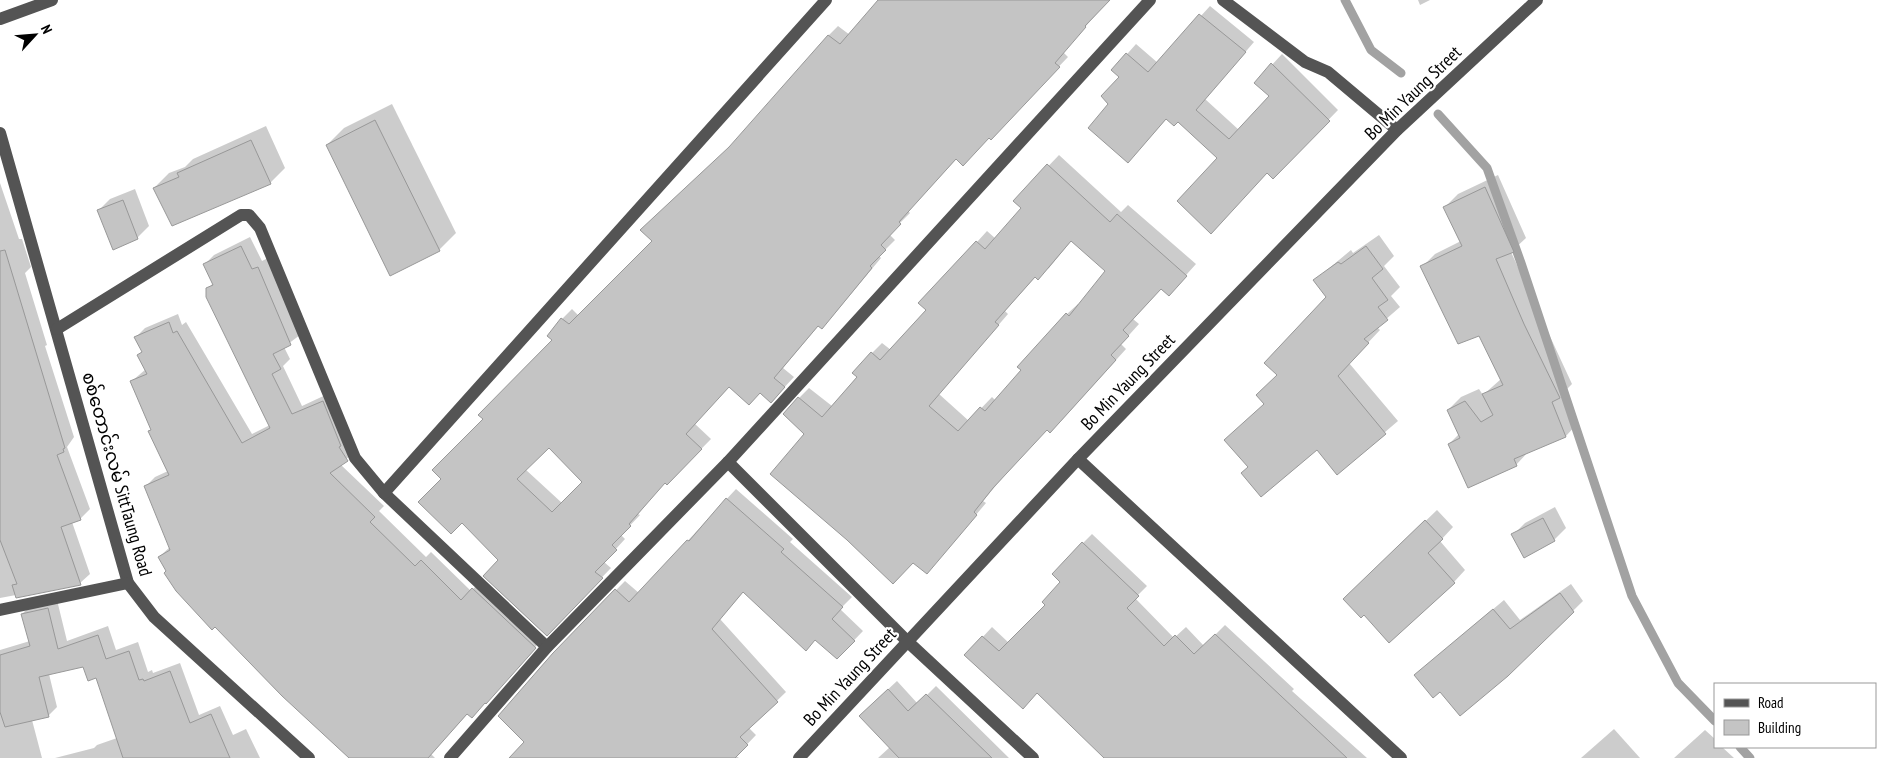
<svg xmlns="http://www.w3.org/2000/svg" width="1886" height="758" viewBox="0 0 1886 758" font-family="'PT Sans Narrow','Noto Sans Myanmar',sans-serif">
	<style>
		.shadow { fill: #0003; fill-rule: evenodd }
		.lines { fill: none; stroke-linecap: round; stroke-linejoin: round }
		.stream { stroke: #a2a2a2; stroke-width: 9 }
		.building { fill: #c4c4c4; stroke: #989898; fill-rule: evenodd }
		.minor { stroke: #545454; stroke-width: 12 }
		.labels { text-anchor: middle; stroke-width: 4.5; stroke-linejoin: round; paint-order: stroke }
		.street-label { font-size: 18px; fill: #000; stroke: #fff }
	</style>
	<rect width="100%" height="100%" fill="#fff"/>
	<!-- shadow -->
	<g class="shadow">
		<path d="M881 0H1109L1063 52 1068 57 1000 128 957 158 908 211 910 213 889 234 895 240 879 256 881 258 831 318 819 325 783 368 794 377 780 392H761L730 386 694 423 711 439 667 484 665 482 638 514 640 515 621 535 625 539 604 562 611 568 547 634 500 560 443 479 485 419 554 340 549 336 562 319 572 309 579 316 654 241 733 144 829 35 838 26 850 35ZM549 446 584 482 562 503 525 469Z"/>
		<polygon points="1418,0 1430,0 1420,5"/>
		<polygon points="1210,6 1254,42 1205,99 1239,130 1270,96 1255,83 1282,54 1338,110 1273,177 1268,172 1219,158 1178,121 1167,118 1137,152 1110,104 1121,77 1113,70 1136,44 1158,63"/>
		<polygon points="392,104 456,233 439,250 327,145 344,128"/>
		<polygon points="266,126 285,168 270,183 154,188 169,173 185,167 193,159"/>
		<path d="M1059 155 1121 212 1128 205 1196 264 1179 283 1162 287 1133 319 1139 324 1121 344 1126 349 1061 421 1047 428 1004 476 983 501 986 503 927 573 806 434 799 398 809 388 832 406 858 376 872 353 882 343 891 350 928 310 920 303 977 242 987 231 996 239 1023 208 1015 201ZM1072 240 1107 271 1079 305 1078 304 1067 314 996 401 992 397 969 421 939 394 1008 314 1005 311 1036 276 1049 268Z"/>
		<polygon points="1498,175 1526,238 1511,252 1572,384 1565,391 1578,423 1566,436 1528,452 1516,465 1449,444 1459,434 1448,410 1461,397 1479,389 1483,395 1501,379 1479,334 1422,267 1435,254 1461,241 1445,207 1458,194"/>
		<polygon points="0,183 19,239 22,239 31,267 25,273 47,345 45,346 74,437 67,447 90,509 80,519 72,522 90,574 80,583 0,598"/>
		<polygon points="135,189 149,226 137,238 98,211 110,199"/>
		<polygon points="1379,235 1394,256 1384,266 1400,287 1391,296 1400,307 1377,327 1380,330 1349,363 1398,421 1337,473 1317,448 1249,467 1265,403 1328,297 1315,280 1351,250 1353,253"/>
		<polygon points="250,237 262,261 268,258 300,335 284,347 290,359 283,366 302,406 332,392 356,451 340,464 384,506 379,511 426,557 431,552 471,591 483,579 544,637 495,693 468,713 431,754 435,758 351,758 167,571 159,557 170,547 145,487 155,477 168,471 132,381 146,369 138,355 143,351 136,337 145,328 178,314 182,325 186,322 252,434 270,425 208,289 213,283 204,265 214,255"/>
		<polygon points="736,489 793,539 790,542 852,597 840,609 863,631 837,658 816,639 744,591 720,619 786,692 749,728 756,735 736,756 739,758 511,758 526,742 554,653 625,581 639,593"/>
		<polygon points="1555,507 1566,528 1554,540 1524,556 1513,535 1525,523"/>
		<polygon points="1437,510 1453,527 1440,541 1465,570 1454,582 1364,613 1357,587"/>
		<polygon points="1092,534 1147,586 1135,598 1174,638 1186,627 1204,646 1225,625 1294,689 1292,691 1367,758 1106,758 1038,692 966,655 992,627 1009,643 1047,605 1062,582 1083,543"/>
		<polygon points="1571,584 1583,601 1508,675 1440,691 1415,675 1504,600 1520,620"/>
		<polygon points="57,600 67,641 108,626 116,650 138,642 148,672 152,670 153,673 180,663 199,715 220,706 233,735 246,729 260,758 55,758 94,748 97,745 117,738 97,676 84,665 49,674 57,707 48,716 32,720 42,758 0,758 0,650 30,641 22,614 31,605"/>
		<polygon points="897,681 918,704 936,686 1009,758 878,758 890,747 869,707"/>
		<polygon points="1614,729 1640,758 1581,758"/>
		<polygon points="1705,730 1715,739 1715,747 1722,747 1734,758 1674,758"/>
	</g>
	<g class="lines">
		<!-- stream -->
		<g class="stream">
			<polyline points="1345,0 1371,50 1401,73"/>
			<polyline points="1438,114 1487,168 1521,263 1632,596 1678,683 1715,721"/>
			<polyline points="1740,747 1750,758"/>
		</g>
	</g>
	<!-- building -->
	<g class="building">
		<path d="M878 0H1110L1085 26 1086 27 1055 63 1060 67 991 140 989 138 963 166 956 159 899 222 901 224 881 245 886 250 870 266 872 268 822 329 818 326 774 378 785 387 771 403 760 393 749 405 729 387 686 434 702 449 667 485 665 483 629 524 631 526 612 545 617 550 595 572 603 578 547 636 483 576 498 560 462 523 451 534 418 502 441 479 432 470 483 419 478 415 552 340 547 336 561 318 569 324 652 241 640 230 729 147 828 35 840 44ZM549 448 582 482 552 512 517 479Z"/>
		<polygon points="1199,14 1246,52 1196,110 1229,139 1269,96 1254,83 1271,63 1330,121 1273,179 1267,173 1211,234 1177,201 1217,158 1178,122 1174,126 1166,119 1128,163 1088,128 1108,104 1101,96 1119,77 1111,70 1126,53 1148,72"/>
		<polygon points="375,120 440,251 390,276 326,145"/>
		<polygon points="251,140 271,184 172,226 153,188 179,177 177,173"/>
		<path d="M1047 164 1110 222 1117 214 1187 276 1169 296 1161 289 1123 330 1129 336 1111 355 1116 360 1050 433 1047 430 993 488 974 512 977 515 927 574 913 563 893 584 847 540 770 474 804 434 783 414 798 397 822 417 857 377 852 373 871 352 880 360 926 310 918 303 976 241 985 249 1021 208 1013 201ZM1071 241 1105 271 1069 316 1066 313 1017 367 1021 370 985 411 980 407 958 431 929 406 999 325 995 322 1035 277 1038 280Z"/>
		<polygon points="1485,187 1514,252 1496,259 1524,324 1560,398 1552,402 1566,437 1514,459 1517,466 1468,488 1448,444 1460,438 1447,410 1465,401 1481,422 1493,415 1482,394 1503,385 1479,336 1458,344 1420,266 1462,246 1443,207"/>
		<polygon points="123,200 138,239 113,250 97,210"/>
		<polygon points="241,246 252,269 258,267 291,345 273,354 281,369 272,374 292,414 323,401 341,446 339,447 348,461 330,473 375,517 370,522 415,566 421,560 461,600 472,588 536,648 486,704 485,703 472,718 467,714 428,758 349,758 282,696 215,627 212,630 176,591 164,573 166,571 158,557 170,550 144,486 169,475 148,431 151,430 130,381 147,374 137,355 142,352 134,337 169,322 173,333 177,331 242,443 270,428 206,297 206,288 213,285 203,264"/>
		<polygon points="1366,246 1383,269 1372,278 1388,300 1378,307 1388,320 1364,339 1369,343 1338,376 1386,434 1337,475 1317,450 1261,497 1241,473 1248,467 1224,440 1264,404 1256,395 1277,375 1264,363 1326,297 1313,280 1338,262 1341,264"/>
		<polygon points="5,250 65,448 63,449 64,452 57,455 81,520 61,527 81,585 16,598 12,585 17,584 0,540 0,251"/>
		<polygon points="726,498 784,549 781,552 843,607 832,619 855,641 837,659 815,640 806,651 743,592 712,629 778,702 740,737 748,745 735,758 509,758 524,742 498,716 553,653 615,589 629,602 687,540 689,541"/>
		<polygon points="1543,518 1555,541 1524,558 1511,534"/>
		<polygon points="1425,520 1443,539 1428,553 1455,583 1389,643 1364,615 1361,618 1343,599"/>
		<polygon points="1082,542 1139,596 1127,608 1164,646 1175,635 1194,654 1215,634 1347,758 1104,758 1037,693 1023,709 964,655 982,636 999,651 1045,605 1042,602 1060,582 1052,574"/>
		<polygon points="1560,593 1574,612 1508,676 1460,716 1440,692 1433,698 1414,675 1493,609 1510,629"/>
		<polygon points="48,608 58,649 98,635 106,659 129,651 139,680 143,679 144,681 170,671 190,723 211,714 230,758 123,758 96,678 88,681 83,667 39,677 49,717 5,727 0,712 0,655 30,646 21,614"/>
		<polygon points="888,689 908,711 926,694 992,758 899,758 859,716"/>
	</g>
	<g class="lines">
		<!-- minor -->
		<g class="minor">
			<polyline points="1223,0 1305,62 1328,72 1397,130"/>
			<polyline points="0,19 52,0"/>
			<polyline points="0,133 128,583 154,617 309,758"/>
			<polyline points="57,329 241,215 249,215 260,228 355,458 384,493 547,647"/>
			<polyline points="1078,459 1401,758"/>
			<polyline points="728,462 907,641 1033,758"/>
			<polyline points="384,493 826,0"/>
			<polyline points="0,610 128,583"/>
			<polyline points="450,758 547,647 728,462 1150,0"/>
			<polyline points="799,758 1078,459 1397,130 1537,0"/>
		</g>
	</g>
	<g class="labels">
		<!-- street labels -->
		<g class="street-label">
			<text transform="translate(1413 93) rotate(-44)" y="6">Bo Min Yaung Street</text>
			<text transform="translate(1128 382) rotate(-46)" y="6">Bo Min Yaung Street</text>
			<text transform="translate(117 474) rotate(74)" y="6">စစ်တောင်းလမ် SittTaung Road</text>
			<text transform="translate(850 677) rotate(-47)" y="6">Bo Min Yaung Street</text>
		</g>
	</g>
	<!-- legend -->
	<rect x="1714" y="683" width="162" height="65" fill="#ffffff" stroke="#999999"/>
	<rect x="1724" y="699" width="25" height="8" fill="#545454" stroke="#999999"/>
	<text x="1758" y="708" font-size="15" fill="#000000">Road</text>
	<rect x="1724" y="720" width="25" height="15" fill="#c4c4c4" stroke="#999999"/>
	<text x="1758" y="733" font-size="15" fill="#000000">Building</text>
	<!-- north arrow -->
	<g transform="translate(35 35) rotate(64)" stroke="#ffffff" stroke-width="4" paint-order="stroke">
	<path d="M0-4L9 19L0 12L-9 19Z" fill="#000000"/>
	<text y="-8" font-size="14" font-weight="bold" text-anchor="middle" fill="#000000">N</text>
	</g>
</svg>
